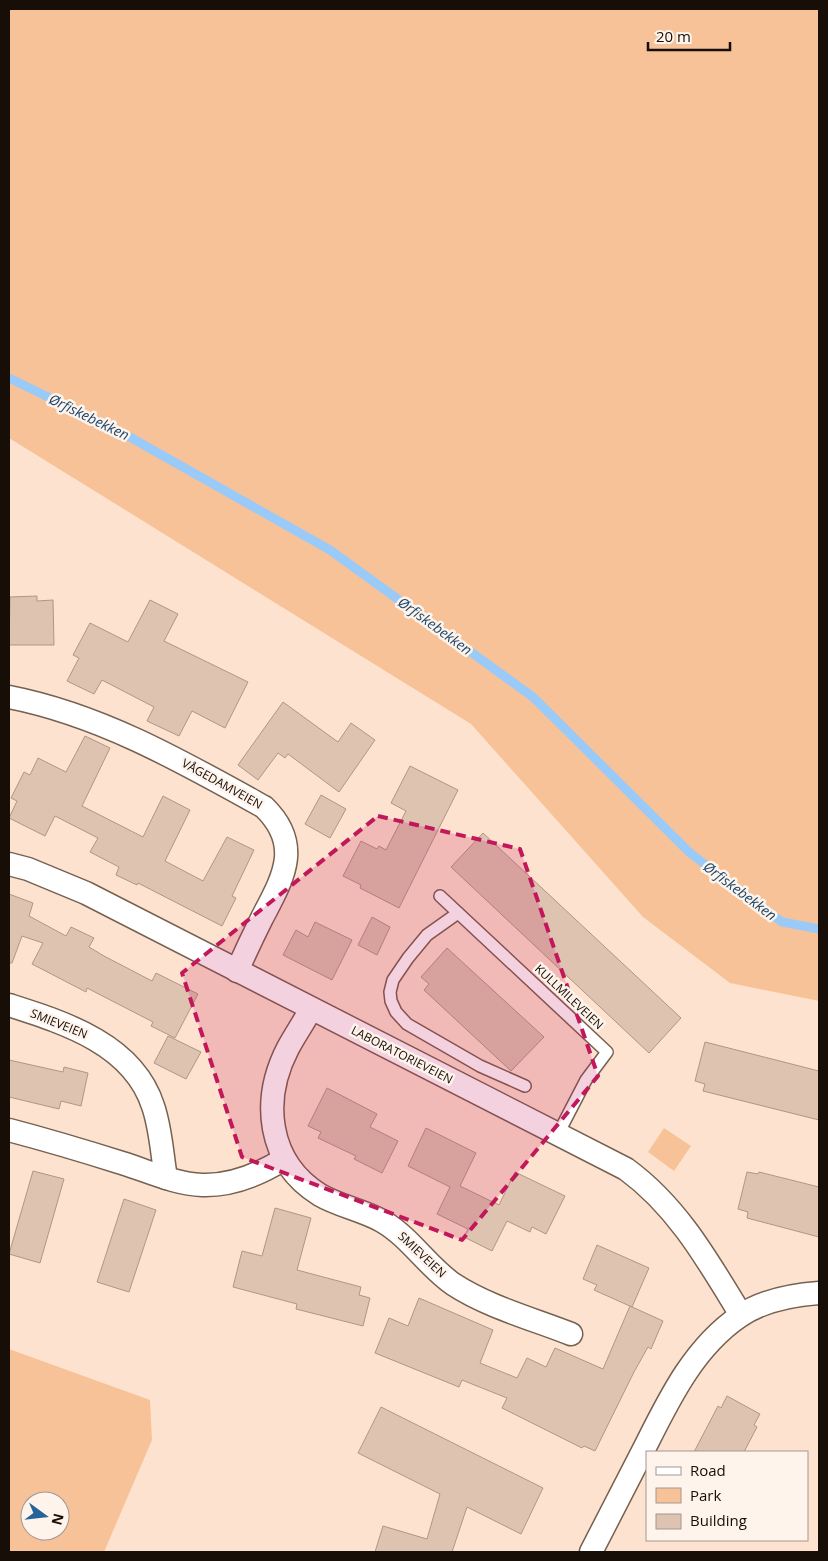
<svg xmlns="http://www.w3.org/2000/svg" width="828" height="1561" viewBox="0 0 828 1561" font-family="'Open Sans',sans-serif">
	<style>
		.green { fill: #f8c298; fill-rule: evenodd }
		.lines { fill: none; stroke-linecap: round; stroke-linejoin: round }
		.stream { stroke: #9acaf8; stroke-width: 9 }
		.building { fill: #ddc3b0; stroke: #af9784 }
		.lane-casing { stroke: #76604f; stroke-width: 14 }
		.street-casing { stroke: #76604f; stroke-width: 25 }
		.lane { stroke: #fff; stroke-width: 11 }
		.street { stroke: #fff; stroke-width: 22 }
		.marked { fill: #c2185b; fill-opacity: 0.2; stroke: #c2185b; stroke-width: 4; stroke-dasharray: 10 6; stroke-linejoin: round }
		.labels { text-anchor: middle; stroke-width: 5; stroke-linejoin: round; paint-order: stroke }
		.street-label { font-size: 12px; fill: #170e08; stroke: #fef4ec }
		.water-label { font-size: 14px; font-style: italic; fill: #1b476d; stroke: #fef4ec }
	</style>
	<rect width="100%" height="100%" fill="#fde3cf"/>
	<!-- green -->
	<g class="green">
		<polygon points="9,9 819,9 819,1001 730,983 643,917 471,724 9,438"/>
		<polygon points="664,1128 691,1146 674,1171 648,1152"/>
		<path d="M9 1349 150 1400 152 1440 104 1552H9ZM30 1501H60V1531H30Z"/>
	</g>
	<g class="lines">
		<!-- stream -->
		<polyline class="stream" points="9,378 128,436 330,550 533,697 690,853 782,922 819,929"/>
	</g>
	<!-- building -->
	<g class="building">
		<polygon points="37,596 37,601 53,600 54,645 9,645 10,597"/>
		<polygon points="150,600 178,614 164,641 248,682 225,728 192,711 179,736 147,721 154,707 102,680 94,694 67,681 79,658 73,655 90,623 128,642"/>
		<polygon points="283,702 338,742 351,723 375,740 339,792 288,754 285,758 278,753 258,780 238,765"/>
		<polygon points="85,736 110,748 82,806 143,837 163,796 190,810 165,861 203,881 227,837 254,850 232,896 236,898 222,926 138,883 137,885 116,875 119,867 90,852 98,838 55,816 45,836 9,818 17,801 11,798 24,772 30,775 38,758 66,772"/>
		<polygon points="410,766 458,790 399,908 360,888 361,885 343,876 361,841 377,849 379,846 386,850 406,811 391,803"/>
		<polygon points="321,795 346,809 330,838 305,824"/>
		<polygon points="483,833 681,1018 649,1053 451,867"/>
		<polygon points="9,894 33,903 29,916 66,936 71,927 94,938 89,947 104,956 152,981 156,973 198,994 175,1038 151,1026 153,1022 87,988 86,992 32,964 43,943 22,936 12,963 9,963"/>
		<polygon points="372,917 390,927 377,955 358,945"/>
		<polygon points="315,922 352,940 332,980 283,955 296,930 308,937"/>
		<polygon points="447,948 544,1037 511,1071 424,990 429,984 421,977"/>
		<polygon points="168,1036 201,1052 186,1079 154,1063"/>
		<polygon points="705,1042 819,1071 819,1120 703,1091 705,1084 695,1081"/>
		<polygon points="9,1060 63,1072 64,1067 88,1073 81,1106 61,1101 59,1109 9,1097"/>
		<polygon points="327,1088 377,1114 370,1127 398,1141 382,1173 354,1159 356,1156 318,1138 321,1132 308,1126"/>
		<polygon points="426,1128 476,1153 460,1186 499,1205 515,1172 565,1196 546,1234 532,1227 530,1232 507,1221 492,1251 464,1237 468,1229 437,1214 450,1187 408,1166"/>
		<polygon points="33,1171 64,1179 40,1263 9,1254"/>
		<polygon points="747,1172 758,1174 759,1172 819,1187 819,1237 747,1218 748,1212 738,1209"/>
		<polygon points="124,1199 156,1210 129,1292 97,1282"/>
		<polygon points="275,1208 311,1218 297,1270 361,1287 359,1295 370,1298 363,1326 296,1309 297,1304 233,1287 242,1251 262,1256"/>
		<polygon points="597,1245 649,1268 632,1307 594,1290 597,1285 583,1279"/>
		<polygon points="419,1298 493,1330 480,1363 517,1378 527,1358 546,1367 555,1348 603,1369 630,1306 663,1321 651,1349 648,1347 634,1372 595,1451 584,1446 582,1448 502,1408 507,1398 462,1380 459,1387 375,1353 389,1318 408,1326"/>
		<polygon points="727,1396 760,1414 754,1425 757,1427 744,1452 694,1452 718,1406 721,1408"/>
		<polygon points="381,1407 543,1488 521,1534 467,1507 452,1552 375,1552 383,1526 427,1539 440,1494 358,1453"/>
	</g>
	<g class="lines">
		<!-- lane casing -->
		<g class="lane-casing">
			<g id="lane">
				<polyline points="440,896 607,1052 586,1080 558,1134"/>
				<polyline points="458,913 427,935 408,958 393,980 390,992 391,1001 396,1012 407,1024 480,1066 525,1086"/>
			</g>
		</g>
		<!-- street casing -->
		<g class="street-casing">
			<g id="street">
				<path d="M9 697C101 715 183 762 264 807 303 845 283 878 262 918 253 936 245 953 237 971"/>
				<path d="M9 864 28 869 86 893 626 1169C678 1207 708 1261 741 1315"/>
				<path d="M9 1005C65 1023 133 1044 153 1106 161 1129 162 1155 166 1178"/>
				<path d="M311 1009C304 1022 295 1035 288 1048 261 1100 267 1162 320 1195 339 1206 362 1210 382 1221 410 1237 427 1266 453 1284 488 1307 533 1319 571 1334"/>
				<path d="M9 1130C47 1140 84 1151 122 1163 148 1171 175 1184 202 1185 232 1186 260 1174 284 1159"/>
				<path d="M591 1552C609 1517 627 1482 645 1447 669 1399 694 1347 740 1316 763 1300 792 1295 819 1293"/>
			</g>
		</g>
		<!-- lane -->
		<use href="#lane" class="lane"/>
		<!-- street -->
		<use href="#street" class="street"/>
	</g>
	<!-- marked area -->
	<path class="marked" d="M378 816 520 849 598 1076 462 1240 242 1157 182 973Z"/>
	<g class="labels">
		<!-- street labels -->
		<g class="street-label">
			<text transform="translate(222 784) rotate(29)" y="4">VÅGEDAMVEIEN</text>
			<text transform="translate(569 997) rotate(43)" y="4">KULLMILEVEIEN</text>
			<text transform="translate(59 1024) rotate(22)" y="4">SMIEVEIEN</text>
			<text transform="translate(402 1055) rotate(27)" y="4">LABORATORIEVEIEN</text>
			<text transform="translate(422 1255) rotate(43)" y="4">SMIEVEIEN</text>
		</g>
		<!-- water labels -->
		<g class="water-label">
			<text transform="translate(89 417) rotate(26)" y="5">Ørfiskebekken</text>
			<text transform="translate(435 626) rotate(36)" y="5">Ørfiskebekken</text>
			<text transform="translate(740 891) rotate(37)" y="5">Ørfiskebekken</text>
		</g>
	</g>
	<!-- border -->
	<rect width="828" height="1561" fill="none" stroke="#170e08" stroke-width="20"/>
	<!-- legend -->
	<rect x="646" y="1451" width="162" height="90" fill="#fef4ec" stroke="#a29891"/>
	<rect x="656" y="1467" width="25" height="8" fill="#ffffff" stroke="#a29891"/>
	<text x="690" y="1476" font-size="15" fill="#170e08">Road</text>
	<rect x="656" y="1488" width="25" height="15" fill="#f8c298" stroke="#a29891"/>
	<text x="690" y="1501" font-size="15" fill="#170e08">Park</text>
	<rect x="656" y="1514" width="25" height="15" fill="#ddc3b0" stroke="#a29891"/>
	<text x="690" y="1526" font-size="15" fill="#170e08">Building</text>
	<!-- north arrow -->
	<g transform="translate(45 1516) rotate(105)"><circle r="24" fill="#fef4ec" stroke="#a29891"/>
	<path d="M0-4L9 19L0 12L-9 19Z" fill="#24649a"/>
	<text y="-8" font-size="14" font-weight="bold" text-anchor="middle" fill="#170e08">N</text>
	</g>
	<!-- scale -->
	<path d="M648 42v8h82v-8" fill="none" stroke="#170e08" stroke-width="2.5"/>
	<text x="656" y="42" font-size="15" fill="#170e08" stroke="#fef4ec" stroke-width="4" paint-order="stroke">20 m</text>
</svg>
